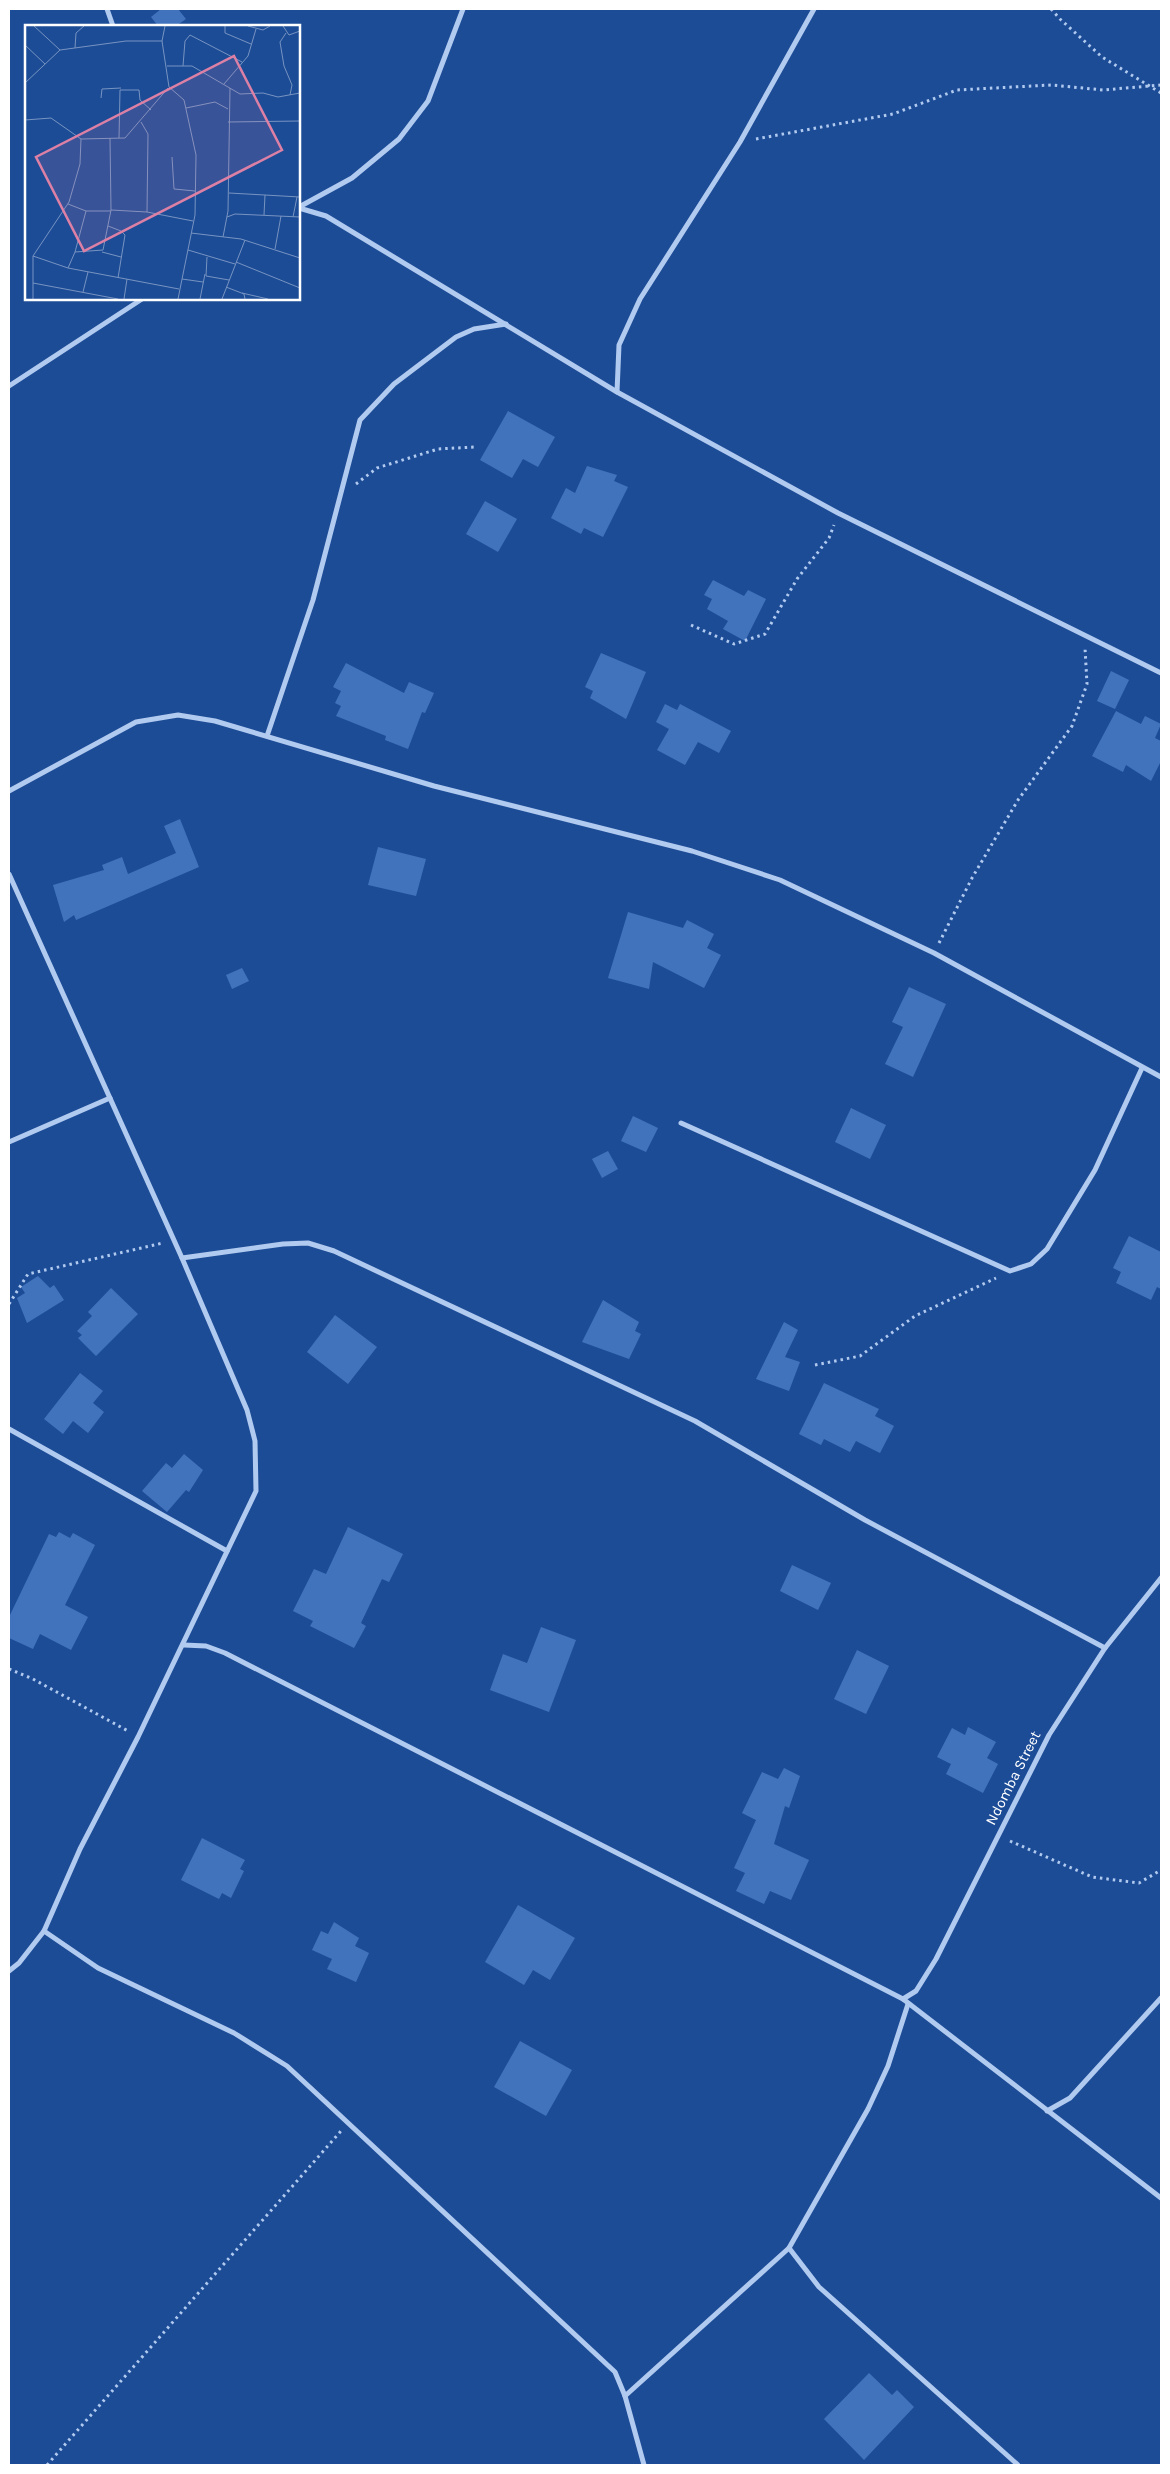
<svg xmlns="http://www.w3.org/2000/svg" width="1170" height="2474" viewBox="0 0 1170 2474" font-family="Karla,sans-serif">
	<style>
		.building { fill: #4173bc }
		.lines { fill: none; stroke-linecap: round; stroke-linejoin: round }
		.path { stroke: #b1caef; stroke-width: 3; stroke-dasharray: 2.5 4; stroke-linecap: butt }
		.street { stroke: #b1caef; stroke-width: 5 }
		.labels { text-anchor: middle; stroke-width: 4; stroke-linejoin: round; paint-order: stroke }
		.street-label { font-size: 15px; fill: #fff; stroke: #1d4c97 }
		.inset-road { fill: none; stroke: #7794c1; stroke-width: 1 }
		.view { fill: #dd80a5; fill-opacity: 0.15; stroke: #dd80a5; stroke-width: 2.5 }
		.inset-edge { fill: none; stroke: #fff; stroke-width: 2.5 }
	</style>
	<rect width="100%" height="100%" fill="#1d4c97"/>
	<!-- building -->
	<g class="building">
		<polygon points="161,9 178,9 186,19 176,26 158,26 151,17"/>
		<polygon points="508,411 555,437 538,467 523,459 512,478 480,460"/>
		<polygon points="587,466 617,475 614,481 628,487 603,537 584,528 581,534 551,518 566,488 575,493"/>
		<polygon points="485,501 517,519 498,552 466,534"/>
		<polygon points="713,580 744,596 748,590 766,599 745,641 723,629 728,621 707,609 712,599 704,595"/>
		<polygon points="601,653 646,672 626,719 590,698 593,691 585,687"/>
		<polygon points="346,663 404,693 409,682 434,693 425,713 422,712 408,749 385,740 386,736 336,716 341,706 335,703 341,691 333,687"/>
		<polygon points="1111,671 1129,680 1115,709 1097,701"/>
		<polygon points="665,704 677,710 680,704 731,731 719,753 698,742 685,765 657,750 669,729 656,722"/>
		<polygon points="1116,711 1141,724 1145,716 1161,724 1155,738 1161,741 1161,761 1151,781 1126,765 1123,772 1092,756"/>
		<polygon points="180,819 199,867 76,920 74,915 64,922 53,885 104,870 102,865 122,857 128,874 176,853 164,826"/>
		<polygon points="378,847 426,859 416,896 368,885"/>
		<polygon points="628,912 683,928 687,920 714,934 707,948 721,955 704,988 653,962 649,989 608,978"/>
		<polygon points="242,968 249,981 232,989 226,975"/>
		<polygon points="909,987 946,1004 913,1077 885,1064 903,1027 892,1022"/>
		<polygon points="851,1108 886,1125 870,1159 835,1142"/>
		<polygon points="633,1116 658,1128 646,1152 621,1141"/>
		<polygon points="608,1151 618,1169 602,1178 592,1159"/>
		<polygon points="1129,1236 1161,1252 1161,1289 1157,1287 1151,1300 1116,1283 1121,1272 1113,1268"/>
		<polygon points="38,1276 50,1288 54,1285 64,1300 27,1323 17,1298 25,1293 21,1287"/>
		<polygon points="111,1288 138,1314 96,1356 78,1338 82,1335 77,1331 92,1316 88,1312"/>
		<polygon points="603,1300 639,1322 635,1331 641,1334 629,1359 582,1342"/>
		<polygon points="335,1315 377,1347 348,1384 307,1352"/>
		<polygon points="784,1322 798,1330 785,1357 800,1362 789,1391 756,1379"/>
		<polygon points="80,1373 103,1391 93,1403 104,1412 88,1433 73,1421 63,1434 44,1419"/>
		<polygon points="824,1383 879,1409 875,1416 894,1426 880,1453 856,1441 850,1452 824,1439 821,1445 799,1434"/>
		<polygon points="184,1454 203,1470 189,1492 186,1490 167,1512 142,1491 166,1463 172,1468"/>
		<polygon points="348,1527 403,1554 389,1582 382,1579 361,1623 366,1626 354,1648 310,1626 313,1621 293,1611 314,1569 326,1574"/>
		<polygon points="59,1532 70,1538 73,1533 95,1545 65,1605 88,1617 71,1650 40,1634 33,1649 9,1638 9,1617 49,1534 56,1537"/>
		<polygon points="792,1565 831,1583 818,1610 780,1591"/>
		<polygon points="541,1627 576,1640 549,1712 490,1690 503,1654 527,1663"/>
		<polygon points="857,1650 889,1666 866,1714 834,1699"/>
		<polygon points="968,1727 996,1742 987,1758 998,1764 983,1793 946,1774 951,1764 937,1757 952,1728 965,1735"/>
		<polygon points="784,1768 800,1776 789,1808 785,1806 774,1844 809,1860 791,1900 770,1891 764,1904 736,1891 745,1873 734,1868 756,1820 742,1813 762,1772 778,1779"/>
		<polygon points="202,1838 245,1860 240,1869 244,1871 231,1898 222,1893 219,1899 181,1880"/>
		<polygon points="518,1905 575,1938 550,1980 533,1970 524,1985 485,1962"/>
		<polygon points="334,1922 359,1938 355,1946 369,1953 356,1982 327,1969 332,1959 312,1950 321,1931 328,1934"/>
		<polygon points="520,2041 572,2070 546,2116 494,2087"/>
		<polygon points="869,2373 892,2395 897,2390 914,2407 864,2460 824,2419"/>
	</g>
	<g class="lines">
		<!-- path -->
		<g class="path">
			<polyline points="1051,9 1060,19 1102,57 1161,93"/>
			<polyline points="756,139 893,114 957,90 1051,85 1103,90 1161,85"/>
			<polyline points="356,484 377,468 438,449 474,447"/>
			<polyline points="691,625 734,644 765,634 797,579 829,538 834,525"/>
			<polyline points="939,943 972,878 1018,800 1072,726 1087,684 1085,648"/>
			<polyline points="9,1304 28,1274 163,1243"/>
			<polyline points="815,1365 860,1356 915,1316 996,1278"/>
			<polyline points="9,1669 33,1679 128,1731"/>
			<polyline points="1010,1841 1092,1877 1139,1883 1161,1870"/>
			<polyline points="47,2465 341,2131"/>
		</g>
		<!-- street -->
		<g class="street">
			<polyline points="107,9 113,26"/>
			<polyline points="299,207 352,178 399,139 428,101 463,9"/>
			<polyline points="299,208 326,216 617,392 838,513 1161,673"/>
			<polyline points="9,386 142,299"/>
			<polyline points="617,392 619,345 640,299 740,142 814,9"/>
			<polyline points="267,736 313,600 360,420 394,384 456,337 474,329 506,324"/>
			<polyline points="9,791 136,722 178,715 215,721 434,786 692,851 780,880 934,953 1161,1077"/>
			<polyline points="9,874 182,1258 247,1410 255,1441 256,1491 138,1737 80,1849 44,1931 19,1963 9,1971"/>
			<polyline points="681,1123 1010,1271 1031,1264 1047,1249 1095,1170 1142,1068"/>
			<polyline points="9,1142 110,1098"/>
			<polyline points="182,1258 283,1244 308,1243 334,1251 695,1421 865,1520 1105,1648"/>
			<polyline points="9,1429 227,1551"/>
			<polyline points="184,1645 206,1646 225,1653 903,1999 1161,2198"/>
			<polyline points="44,1931 98,1968 234,2033 287,2066 615,2372 625,2396 644,2465"/>
			<polyline points="903,1999 916,1991 936,1959 1049,1735 1105,1648 1161,1578"/>
			<polyline points="908,2004 888,2066 868,2109 789,2248 819,2287 1018,2465"/>
			<polyline points="1047,2111 1070,2098 1161,1998"/>
			<polyline points="625,2396 789,2248"/>
		</g>
	</g>
	<g class="labels">
		<!-- street labels -->
		<g class="street-label">
			<text transform="translate(1013 1778) rotate(-63)" y="5">Ndomba Street</text>
		</g>
	</g>
	<!-- overview -->
	<g transform="translate(25 25)">
		<rect width="275" height="275" fill="#1d4c97"/>
		<path class="inset-road" d="M9 1 35 25M140 1 137 16 144 62 159 75 171 130 170 190 153 274M200 1V8L226 19M223 1 238 5 245 1M258 1 264 10 275 6M261 8 255 17 259 41 267 60 265 70M0 20 20 39M50 23 51 8 59 1M142 41H167L215 69 238 68 253 72 275 68M158 41 160 16 165 10 217 37M0 58 35 25 101 16H137M199 59 223 31 231 4M76 73 77 64 96 63M161 83 190 77 203 84M0 95 26 93 56 114 100 113 143 63M116 97 123 109 122 187M203 97 275 96M94 113 95 65H114L115 75 126 85M147 132 149 164 170 166M204 168 275 172M43 179 61 186M86 185 122 187 168 196M239 190 240 170M202 192 210 189 275 192M268 192 272 172M83 201 96 206 100 210 93 253M166 208 216 214 275 233M198 212 203 186 205 63M250 224 256 191M163 225 210 239M50 227 61 186H86M77 227 96 232M8 231 43 243 50 227 78 225 86 185 85 113M182 232 181 251 204 255M211 237 275 263M43 243 154 264M157 254 178 257M8 258 93 274M201 262 219 269 220 274M58 267 63 247M217 268 243 274M8 274V231L44 177 55 139 56 114M99 274 102 254M175 274 180 249M197 274 220 215"/>
		<path class="view" d="M209 31 257 125 59 226 11 132Z"/>
		<rect width="275" height="275" class="inset-edge"/>
	</g>
	<!-- border -->
	<rect width="1170" height="2474" fill="none" stroke="#ffffff" stroke-width="20"/>
</svg>
